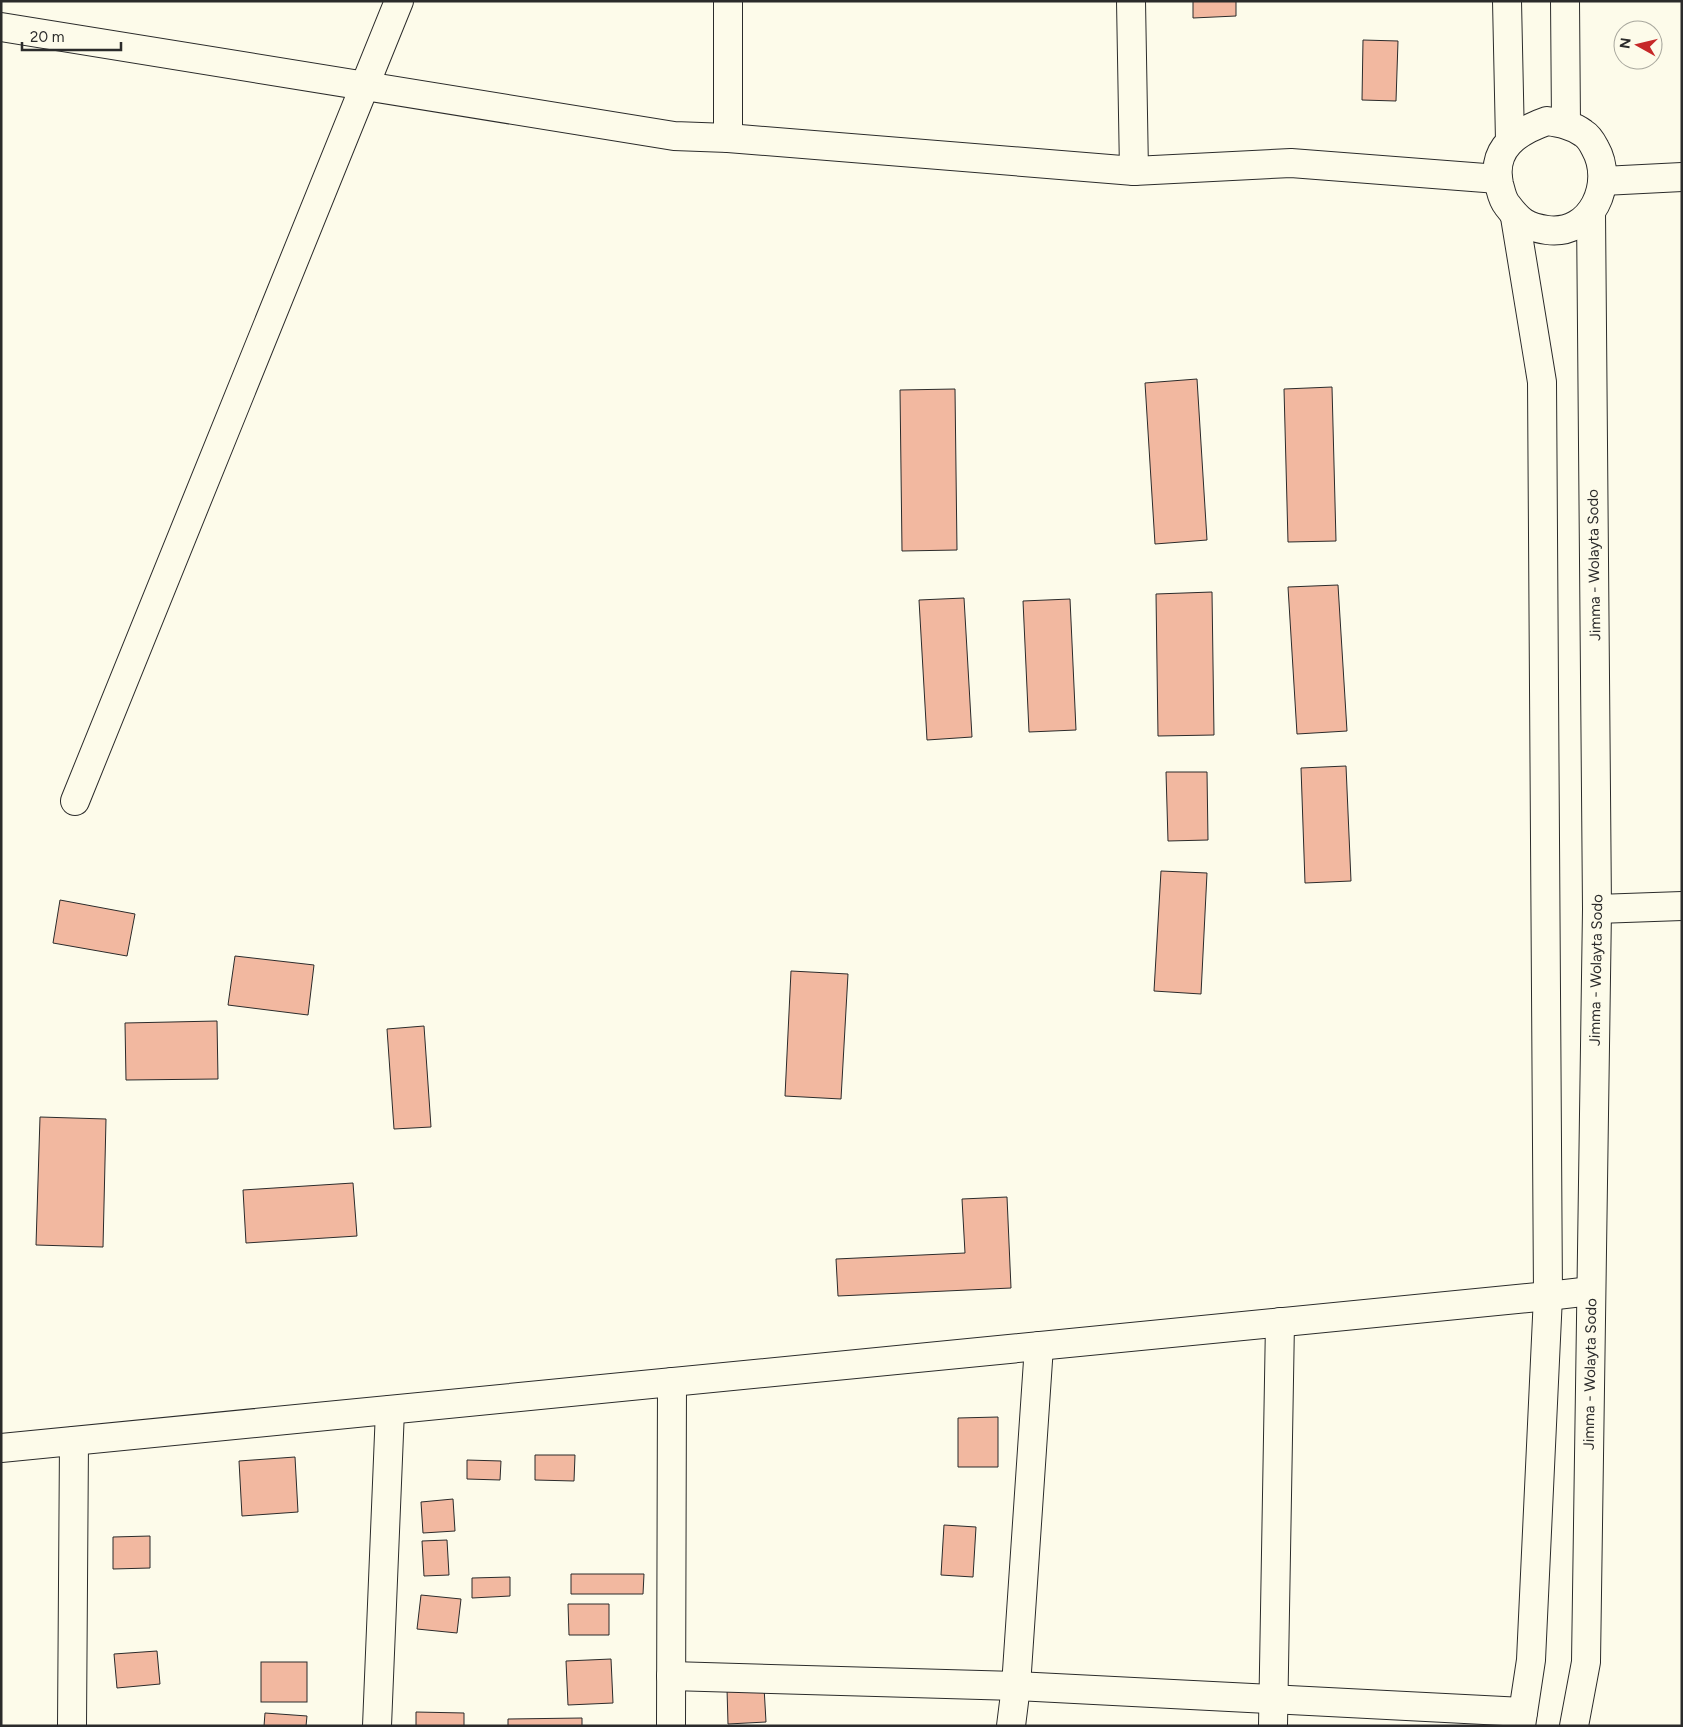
<svg xmlns="http://www.w3.org/2000/svg" width="1683" height="1727" viewBox="0 0 1683 1727" font-family="Figtree,sans-serif">
	<style>
		.building { fill: #f2b8a0; stroke: #2b2b2b }
		.lines { fill: none; stroke-linecap: round; stroke-linejoin: round }
		.street-casing { stroke: #2b2b2b; stroke-width: 30 }
		.highway-casing { stroke: #2b2b2b; stroke-width: 30 }
		.street { stroke: #fdfbea; stroke-width: 28 }
		.highway { stroke: #fdfbea; stroke-width: 28 }
		.labels { text-anchor: middle; stroke-width: 4; stroke-linejoin: round; paint-order: stroke }
		.street-label { font-size: 15px; fill: #2b2b2b; stroke: #fdfbea }
	</style>
	<rect width="100%" height="100%" fill="#fdfbea"/>
	<!-- building -->
	<g class="building">
		<polygon points="1193,1 1236,1 1236,16 1193,18"/>
		<polygon points="1363,40 1398,41 1396,101 1362,100"/>
		<polygon points="1197,379 1207,540 1155,544 1145,383"/>
		<polygon points="1332,387 1336,541 1288,542 1284,389"/>
		<polygon points="955,389 957,550 902,551 900,390"/>
		<polygon points="1338,585 1347,731 1297,734 1288,587"/>
		<polygon points="1212,592 1214,735 1158,736 1156,594"/>
		<polygon points="964,598 972,737 927,740 919,600"/>
		<polygon points="1070,599 1076,730 1029,732 1023,601"/>
		<polygon points="1346,766 1351,881 1305,883 1301,768"/>
		<polygon points="1166,772 1207,772 1208,840 1168,841"/>
		<polygon points="1161,871 1207,873 1201,994 1154,991"/>
		<polygon points="60,900 135,914 127,956 53,943"/>
		<polygon points="235,956 314,965 308,1015 228,1005"/>
		<polygon points="791,971 848,974 841,1099 785,1096"/>
		<polygon points="217,1021 218,1079 126,1080 125,1023"/>
		<polygon points="424,1026 431,1127 394,1129 387,1029"/>
		<polygon points="40,1117 106,1119 103,1247 36,1245"/>
		<polygon points="353,1183 357,1236 246,1243 243,1190"/>
		<polygon points="1007,1197 1011,1288 838,1296 836,1259 965,1253 962,1199"/>
		<polygon points="998,1417 998,1467 958,1467 958,1418"/>
		<polygon points="535,1455 575,1455 574,1481 535,1480"/>
		<polygon points="295,1457 298,1512 242,1516 239,1461"/>
		<polygon points="467,1460 501,1461 500,1480 467,1479"/>
		<polygon points="453,1499 455,1531 423,1533 421,1502"/>
		<polygon points="944,1525 976,1527 973,1577 941,1575"/>
		<polygon points="150,1536 150,1568 113,1569 113,1537"/>
		<polygon points="447,1540 449,1575 424,1576 422,1541"/>
		<polygon points="571,1574 644,1574 643,1594 571,1594"/>
		<polygon points="510,1577 510,1596 472,1598 472,1578"/>
		<polygon points="421,1595 461,1599 457,1633 417,1629"/>
		<polygon points="568,1604 609,1604 609,1635 569,1635"/>
		<polygon points="157,1651 160,1684 117,1688 114,1654"/>
		<polygon points="611,1659 613,1703 568,1705 566,1661"/>
		<rect x="261" y="1662" width="46" height="40"/>
		<polygon points="764,1687 766,1722 728,1724 727,1689"/>
		<polygon points="416,1712 464,1713 464,1726 416,1726"/>
		<polygon points="265,1713 307,1716 306,1726 264,1726"/>
		<polygon points="582,1718 582,1726 508,1726 508,1719"/>
	</g>
	<g class="lines">
		<!-- street casing -->
		<g class="street-casing">
			<g id="street">
				<polyline points="728,1 728,138"/>
				<polyline points="1131,1 1134,171"/>
				<polyline points="1,27 674,136 728,138 1134,171 1291,163 1498,179"/>
				<polyline points="1603,181 1682,177"/>
				<polyline points="75,801 399,1"/>
				<polyline points="1597,909 1682,906"/>
				<polyline points="1,1448 1548,1296 1591,1291"/>
				<polyline points="671,1676 1016,1686 1523,1712"/>
				<polyline points="72,1726 74,1441"/>
				<polyline points="377,1726 390,1410"/>
				<polyline points="671,1726 672,1382"/>
				<polyline points="1011,1726 1016,1686 1039,1346"/>
				<polyline points="1273,1726 1280,1322"/>
			</g>
		</g>
		<!-- highway casing -->
		<g class="highway-casing">
			<g id="highway">
				<polyline points="1507,1 1510,141"/>
				<polyline points="1565,1 1566,124"/>
				<path d="M1547 121C1560 123 1572 125 1583 133 1588 136 1592 142 1595 148 1615 183 1592 236 1547 230 1526 227 1519 221 1507 205 1502 199 1501 191 1499 184 1491 148 1518 131 1547 121Z"/>
				<polyline points="1515,217 1542,382 1548,1296 1531,1660 1521,1726"/>
				<polyline points="1574,1726 1586,1662 1597,909 1591,212"/>
			</g>
		</g>
		<!-- street -->
		<use href="#street" class="street"/>
		<!-- highway -->
		<use href="#highway" class="highway"/>
	</g>
	<g class="labels">
		<!-- street labels -->
		<g class="street-label">
			<text transform="translate(1594 565) rotate(-91)" y="5">Jimma - Wolayta Sodo</text>
			<text transform="translate(1596 970) rotate(-89)" y="5">Jimma - Wolayta Sodo</text>
			<text transform="translate(1590 1374) rotate(-89)" y="5">Jimma - Wolayta Sodo</text>
		</g>
	</g>
	<!-- border -->
	<rect width="1683" height="1727" fill="none" stroke="#2b2b2b" stroke-width="5"/>
	<!-- north arrow -->
	<g transform="translate(1638 45) rotate(278)"><circle r="24" fill="#fdfbea" stroke="#a9a89e"/>
	<path d="M0-4L9 19L0 12L-9 19Z" fill="#c62828"/>
	<text y="-8" font-size="14" font-weight="bold" text-anchor="middle" fill="#2b2b2b">N</text>
	</g>
	<!-- scale -->
	<path d="M22 42v8h99v-8" fill="none" stroke="#2b2b2b" stroke-width="2.5"/>
	<text x="30" y="42" font-size="15" fill="#2b2b2b" stroke="#fdfbea" stroke-width="4" paint-order="stroke">20 m</text>
</svg>
